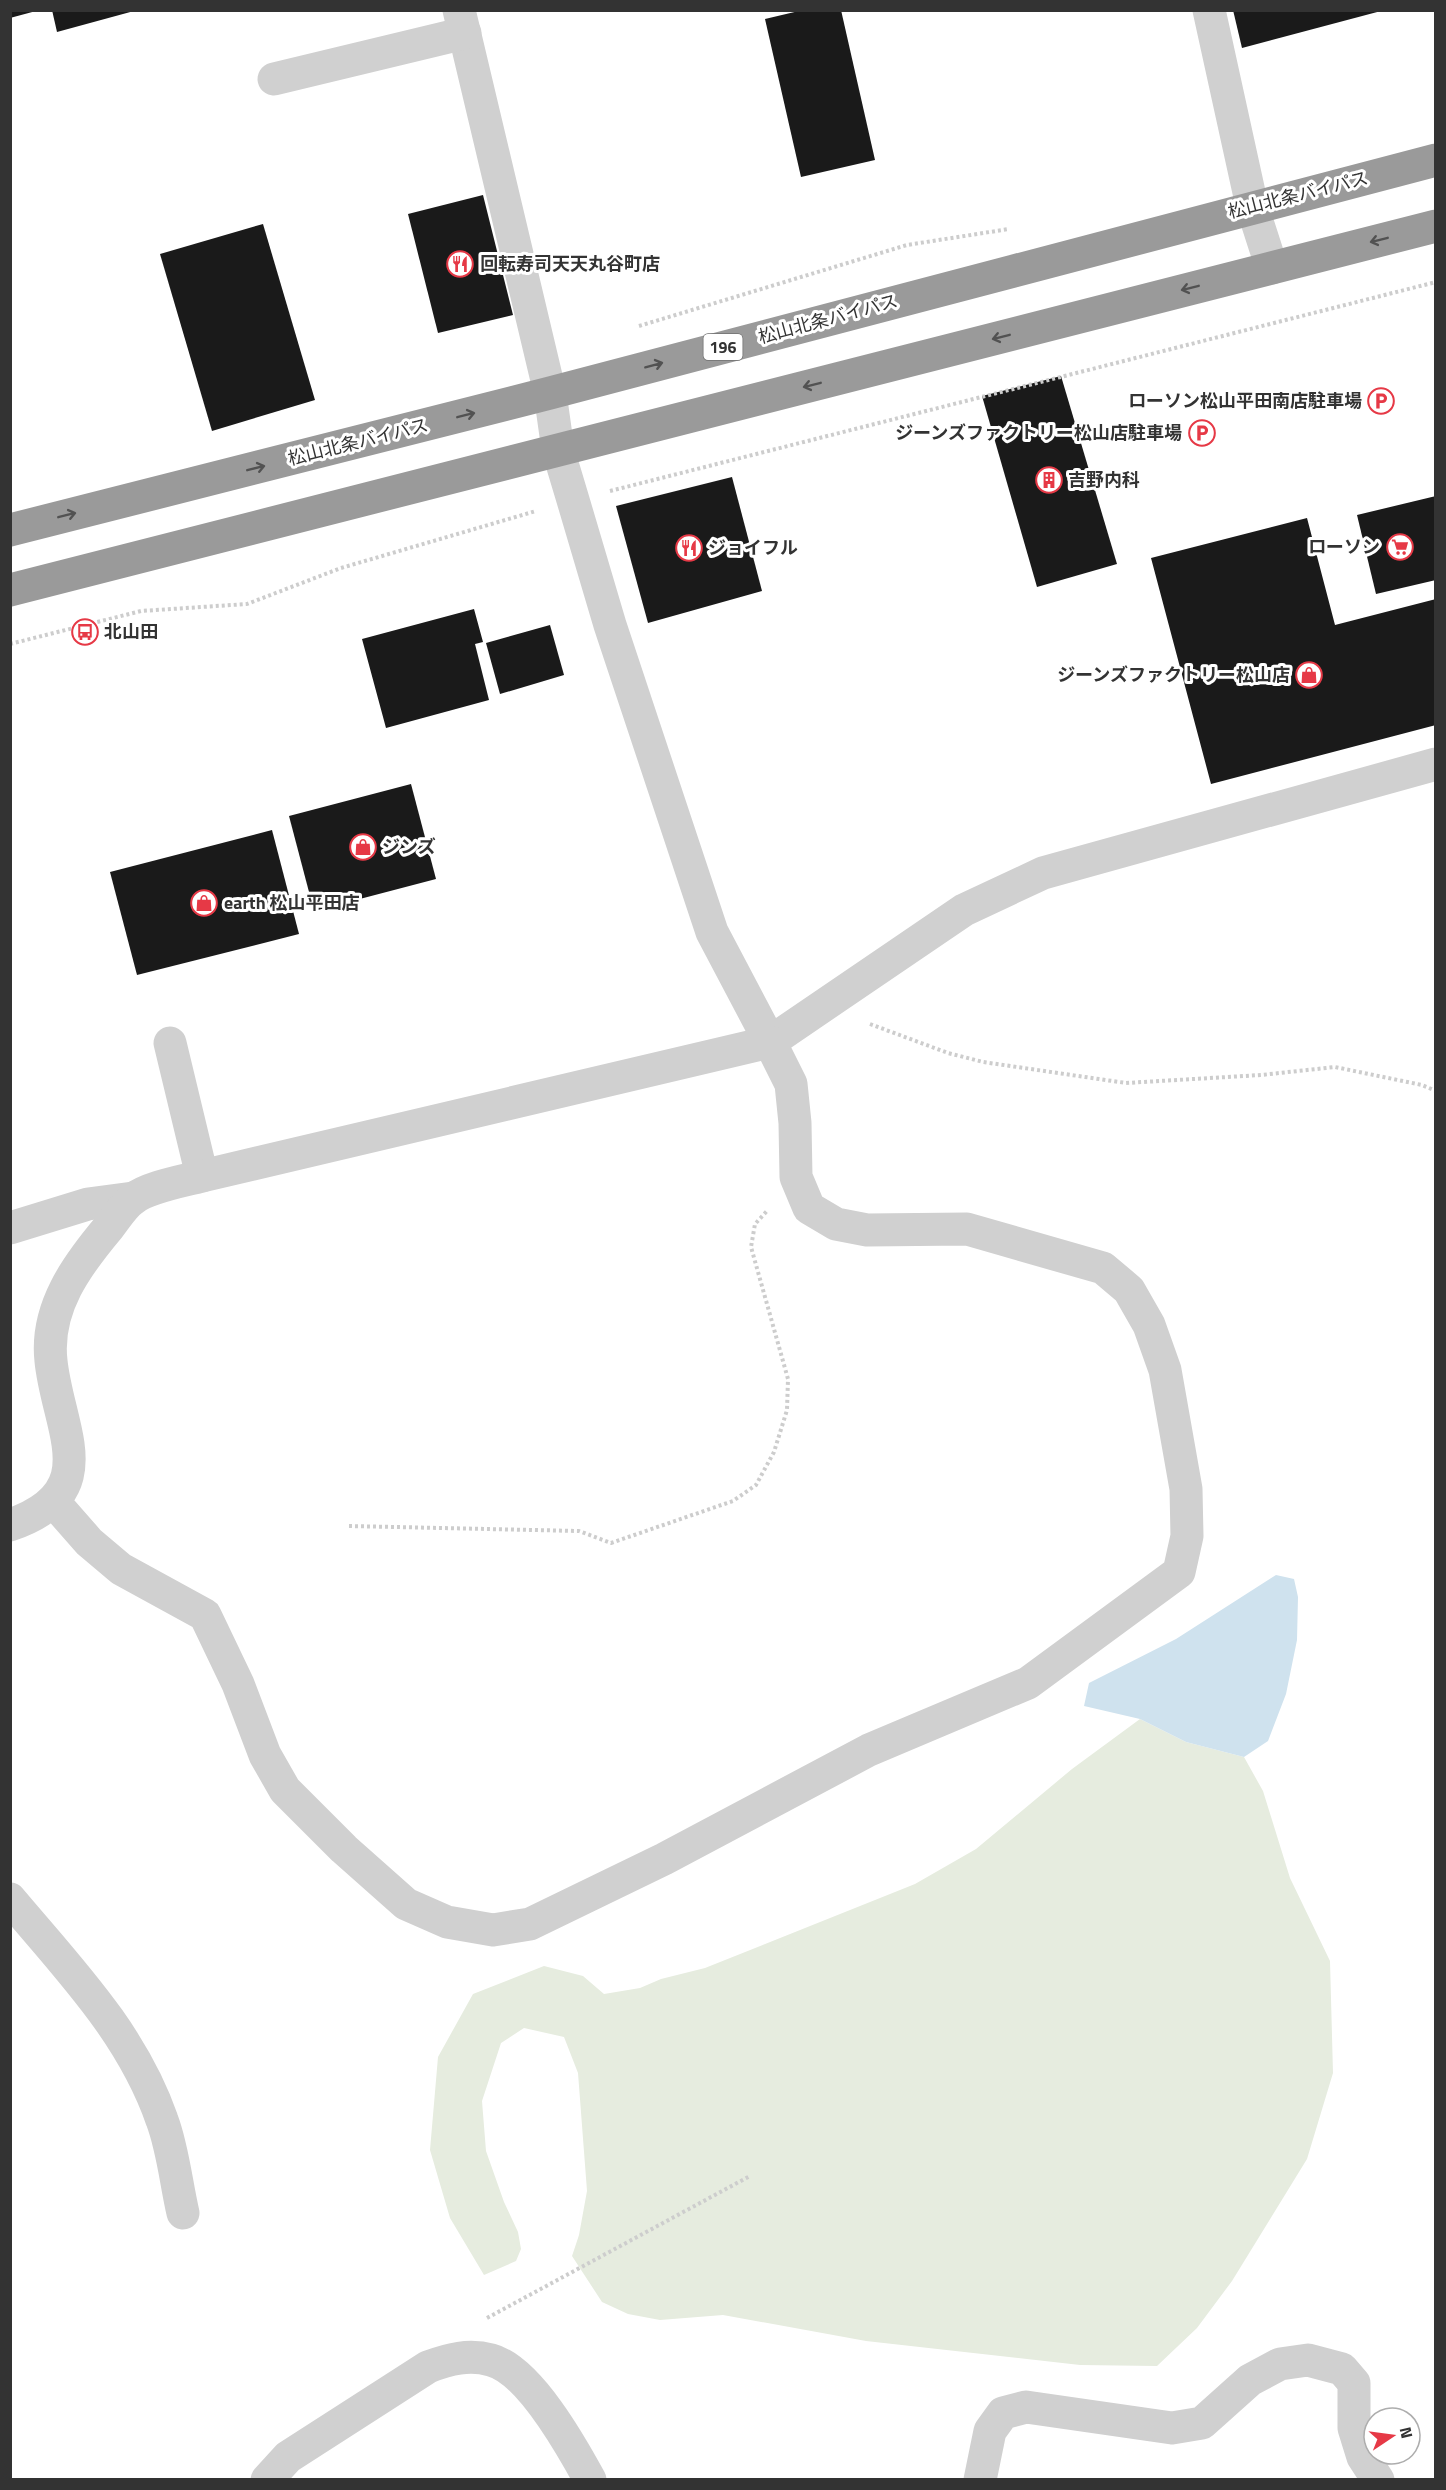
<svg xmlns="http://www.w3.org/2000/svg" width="1446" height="2490" viewBox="0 0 1446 2490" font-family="'Titillium Web','Noto Sans JP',sans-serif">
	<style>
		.green { fill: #e6ecdf }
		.water { fill: #cfe2ee }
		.building { fill: #1a1a1a }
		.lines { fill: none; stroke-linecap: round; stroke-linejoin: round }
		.path { stroke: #cdcdcd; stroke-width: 4; stroke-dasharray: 3 3; stroke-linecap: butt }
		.minor { stroke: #d0d0d0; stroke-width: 33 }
		.highway { stroke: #9a9a9a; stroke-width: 33 }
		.oneway { stroke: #525252 }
		.labels { text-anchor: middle; stroke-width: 6; stroke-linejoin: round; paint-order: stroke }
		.shield { fill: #fff; stroke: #707070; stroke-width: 1.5 }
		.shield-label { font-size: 16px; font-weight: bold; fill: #333 }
		.street-label { font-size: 18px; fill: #333; stroke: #fff }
		.poi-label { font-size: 18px; font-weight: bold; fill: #333; stroke: #fff; text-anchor: start }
	</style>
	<rect width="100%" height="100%" fill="#fff"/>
	<!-- green -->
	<polygon class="green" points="1140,1719 1186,1742 1244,1757 1263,1791 1290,1878 1330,1961 1333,2073 1307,2159 1232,2281 1197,2328 1157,2366 1080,2365 866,2341 723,2315 660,2320 628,2314 602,2302 572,2256 579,2235 587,2191 578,2073 564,2037 524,2028 501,2043 482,2101 486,2151 504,2202 518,2232 521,2249 516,2261 484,2275 450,2218 430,2150 438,2057 473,1994 544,1966 583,1976 604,1994 640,1988 661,1979 705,1968 915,1884 976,1849 1072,1769"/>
	<!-- water -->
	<polygon class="water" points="1276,1575 1294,1579 1298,1597 1297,1640 1286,1694 1268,1741 1244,1757 1186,1742 1140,1719 1084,1706 1089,1683 1176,1639"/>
	<!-- building -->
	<g class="building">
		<polygon points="10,10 35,10 36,11 10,18"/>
		<polygon points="52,10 134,10 134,11 57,32"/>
		<polygon points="803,10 841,10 875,160 801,177 765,19"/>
		<polygon points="1233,10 1381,10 1381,11 1242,48"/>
		<polygon points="483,195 513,315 438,333 408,214"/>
		<polygon points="263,224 315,400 212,431 160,254"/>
		<polygon points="1061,376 1117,564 1037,587 982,396"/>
		<polygon points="732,477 762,591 648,623 616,506"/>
		<polygon points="1436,496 1436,580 1376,594 1357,515"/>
		<polygon points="1307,518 1335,625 1436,599 1436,725 1211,784 1151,558"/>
		<polygon points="474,609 483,642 475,644 489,700 386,728 362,639"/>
		<polygon points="550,625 564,675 500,694 486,643"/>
		<polygon points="411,784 436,879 314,911 289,816"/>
		<polygon points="272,830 299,934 137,975 110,872"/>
	</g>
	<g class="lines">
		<!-- path -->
		<g class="path">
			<polyline points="639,326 907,245 1009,229"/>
			<polyline points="610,491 1436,282"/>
			<polyline points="10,644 141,611 247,604 341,568 536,511"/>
			<polyline points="870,1024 948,1053 983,1062 1126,1083 1261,1075 1335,1067 1422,1085 1436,1091"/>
			<polyline points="349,1526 579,1531 611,1543 733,1501 756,1485 774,1452 787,1410 788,1379 751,1247 755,1224 767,1211"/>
			<polyline points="487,2318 750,2176"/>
		</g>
		<!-- minor -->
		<g class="minor">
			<polyline points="459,10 550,393 558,450 573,500 610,625 712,932 770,1042 964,910 1043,873 1436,764"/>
			<polyline points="1209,10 1252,206 1272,268"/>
			<polyline points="274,79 465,33"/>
			<polyline points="170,1043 202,1176"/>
			<polyline points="10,1228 88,1204 133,1198"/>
			<path d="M10 1525C106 1492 58 1430 51 1361 45 1308 77 1265 109 1227 116 1218 124 1205 133 1199 148 1187 183 1181 202 1176L770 1042 791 1084 795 1123 796 1177 809 1208 836 1224 867 1230 967 1229 1103 1268 1129 1290 1149 1325 1165 1370 1186 1489 1187 1536 1179 1572 1028 1683 869 1750 664 1859 530 1924 493 1930 447 1922 406 1904 344 1849 285 1790 265 1755 238 1684 205 1615 121 1569 89 1542 54 1502"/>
			<path d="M10 1899C68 1968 132 2033 162 2120 173 2149 176 2183 183 2213"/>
			<path d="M267 2480 288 2457 428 2367C449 2359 469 2354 491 2360 529 2370 572 2447 590 2480"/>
			<polyline points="980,2480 990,2431 1003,2413 1026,2407 1172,2428 1202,2423 1250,2380 1280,2364 1308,2360 1342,2369 1354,2383 1354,2428 1363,2457 1378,2480"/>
		</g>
		<!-- highway -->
		<g class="highway">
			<polyline points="10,530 550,393 1436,160"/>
			<polyline points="10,590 1436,226"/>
		</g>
	</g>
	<!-- one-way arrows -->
	<defs><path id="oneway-shaft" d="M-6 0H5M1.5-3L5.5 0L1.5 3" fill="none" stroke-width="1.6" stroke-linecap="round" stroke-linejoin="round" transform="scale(1.5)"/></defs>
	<g class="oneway">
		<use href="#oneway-shaft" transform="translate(1379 240) rotate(166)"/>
		<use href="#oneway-shaft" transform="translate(1190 288) rotate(166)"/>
		<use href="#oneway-shaft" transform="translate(1001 337) rotate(166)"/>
		<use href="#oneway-shaft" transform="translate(654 365) rotate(-15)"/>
		<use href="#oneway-shaft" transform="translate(812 385) rotate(166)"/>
		<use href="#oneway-shaft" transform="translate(466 415) rotate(-14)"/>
		<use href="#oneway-shaft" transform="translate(256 468) rotate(-14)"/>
		<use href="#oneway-shaft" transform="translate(67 515) rotate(-14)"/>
	</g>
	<!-- icons -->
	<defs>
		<g id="restaurant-ring" transform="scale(1.35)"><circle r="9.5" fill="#fff" stroke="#e63946" stroke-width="1.5"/><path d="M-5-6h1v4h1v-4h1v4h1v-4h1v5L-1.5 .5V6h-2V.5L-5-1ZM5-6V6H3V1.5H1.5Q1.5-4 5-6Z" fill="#e63946"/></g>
		<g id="parking-ring" transform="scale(1.35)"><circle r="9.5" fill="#fff" stroke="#e63946" stroke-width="1.5"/><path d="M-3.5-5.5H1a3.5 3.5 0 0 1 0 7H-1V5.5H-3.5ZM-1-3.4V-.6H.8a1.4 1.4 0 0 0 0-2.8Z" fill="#e63946"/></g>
		<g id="building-ring" transform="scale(1.35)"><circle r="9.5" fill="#fff" stroke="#e63946" stroke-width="1.5"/><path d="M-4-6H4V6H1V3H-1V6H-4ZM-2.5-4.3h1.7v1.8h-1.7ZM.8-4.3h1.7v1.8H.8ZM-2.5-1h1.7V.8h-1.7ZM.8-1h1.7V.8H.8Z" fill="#e63946"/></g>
		<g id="supermarket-ring" transform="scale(1.35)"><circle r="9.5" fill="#fff" stroke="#e63946" stroke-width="1.5"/><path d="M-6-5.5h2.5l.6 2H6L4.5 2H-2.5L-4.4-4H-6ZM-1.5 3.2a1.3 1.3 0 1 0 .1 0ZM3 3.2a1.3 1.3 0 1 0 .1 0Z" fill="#e63946"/></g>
		<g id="bus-ring" transform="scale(1.35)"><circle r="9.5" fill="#fff" stroke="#e63946" stroke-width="1.5"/><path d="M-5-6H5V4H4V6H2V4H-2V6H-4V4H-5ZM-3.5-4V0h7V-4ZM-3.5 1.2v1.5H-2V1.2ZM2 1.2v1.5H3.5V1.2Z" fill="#e63946"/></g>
		<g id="shop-ring" transform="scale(1.35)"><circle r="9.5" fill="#fff" stroke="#e63946" stroke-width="1.5"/><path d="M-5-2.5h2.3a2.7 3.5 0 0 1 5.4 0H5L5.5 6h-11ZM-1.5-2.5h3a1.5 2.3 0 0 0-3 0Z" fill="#e63946"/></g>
	</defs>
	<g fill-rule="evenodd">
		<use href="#restaurant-ring" x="460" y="264"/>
		<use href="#parking-ring" x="1381" y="401"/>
		<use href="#parking-ring" x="1202" y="433"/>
		<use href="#building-ring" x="1049" y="480"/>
		<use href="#supermarket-ring" x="1400" y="547"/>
		<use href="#restaurant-ring" x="689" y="548"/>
		<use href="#bus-ring" x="85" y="632"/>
		<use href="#shop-ring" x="1309" y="675"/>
		<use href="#shop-ring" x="363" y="847"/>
		<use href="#shop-ring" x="204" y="903"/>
	</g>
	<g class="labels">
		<!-- shield labels -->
		<rect class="shield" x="703.5" y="334" width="39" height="26" rx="4.5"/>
		<g class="shield-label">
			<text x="723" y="353">196</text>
		</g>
		<!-- street labels -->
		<g class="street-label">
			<text transform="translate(1298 195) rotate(-14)" y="6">松山北条バイパス</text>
			<text transform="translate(828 319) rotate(-15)" y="6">松山北条バイパス</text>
			<text transform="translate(358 442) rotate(-14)" y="6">松山北条バイパス</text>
		</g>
		<!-- poi labels -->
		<g class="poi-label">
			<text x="480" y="270">回転寿司天天丸谷町店</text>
			<text x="1362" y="407" text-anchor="end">ローソン松山平田南店駐車場</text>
			<text x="1182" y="439" text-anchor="end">ジーンズファクトリー松山店駐車場</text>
			<text x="1068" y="486">吉野内科</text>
			<text x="1380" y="553" text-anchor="end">ローソン</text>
			<text x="708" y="554">ジョイフル</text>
			<text x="104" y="638">北山田</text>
			<text x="1290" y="681" text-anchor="end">ジーンズファクトリー松山店</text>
			<text x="382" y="853">ジンズ</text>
			<text x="224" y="909">earth 松山平田店</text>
		</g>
	</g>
	<!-- border -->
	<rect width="1446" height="2490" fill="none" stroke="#333333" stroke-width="24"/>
	<!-- north arrow -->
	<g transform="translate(1392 2436) rotate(77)"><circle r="28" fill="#ffffff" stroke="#adadad" stroke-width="1.5"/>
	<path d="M0-4.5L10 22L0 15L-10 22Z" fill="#e63946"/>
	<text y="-9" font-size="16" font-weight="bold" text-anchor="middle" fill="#333333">N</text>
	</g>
</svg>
